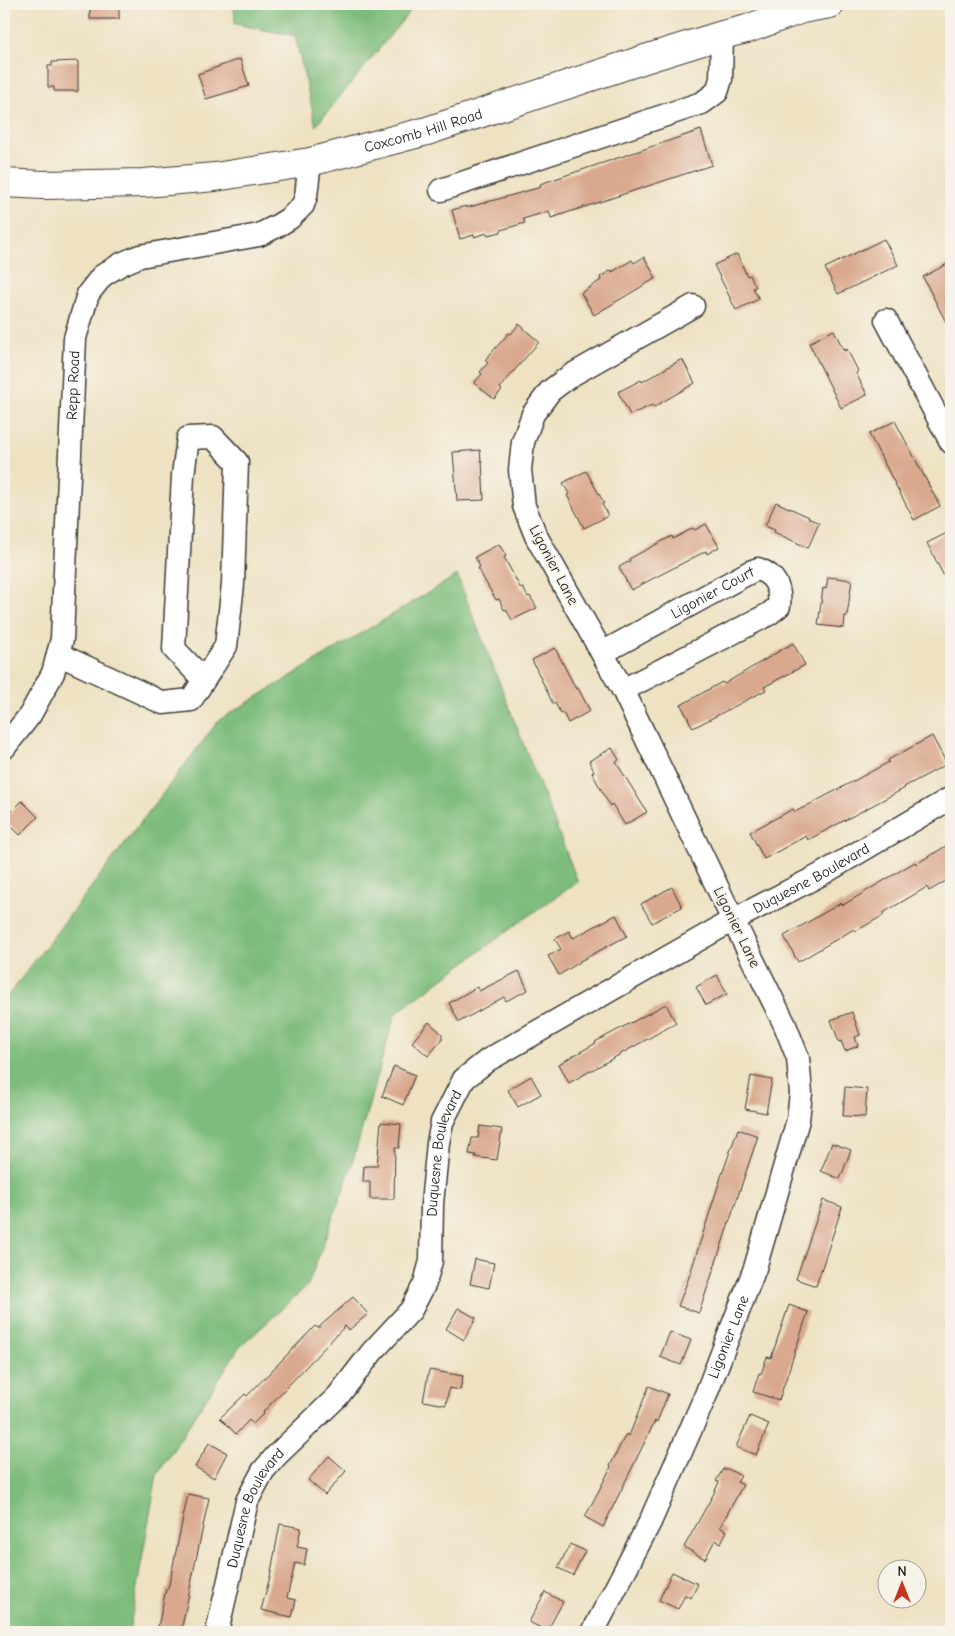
<svg xmlns="http://www.w3.org/2000/svg" width="955" height="1636" viewBox="0 0 955 1636" font-family="'Comic Neue',sans-serif">
	<style>
		.forest { fill: #7dbc7c; stroke: #4c6c4c }
		.building { fill: #d9a88e }
		.lines { fill: none; stroke-linecap: round; stroke-linejoin: round }
		.minor-casing { stroke: #3c3a35; stroke-width: 25 }
		.major-casing { stroke: #3c3a35; stroke-width: 30 }
		.minor { stroke: #fff; stroke-width: 22 }
		.major { stroke: #fff; stroke-width: 28 }
		.labels { text-anchor: middle; stroke-width: 4; stroke-linejoin: round; paint-order: stroke }
		.street-label { font-size: 15px; fill: #1c1c1c; stroke: #f7f3e8 }
	</style>
	<rect width="100%" height="100%" fill="#f7f3e8"/>
	<filter id="ink" filterUnits="userSpaceOnUse"><feTurbulence type="fractalNoise" baseFrequency=".02" numOctaves="2"/><feDisplacementMap in="SourceGraphic" scale="10" xChannelSelector="R" yChannelSelector="G"/><feConvolveMatrix kernelMatrix="1 2 1 2 8 2 1 2 1" color-interpolation-filters="sRGB"/></filter>
	<filter id="wash" filterUnits="userSpaceOnUse"><feTurbulence type="fractalNoise" baseFrequency=".0096" numOctaves="4" result="noise"/><feDisplacementMap in="SourceGraphic" scale="20" xChannelSelector="R" yChannelSelector="G"/><feGaussianBlur stdDeviation="1.12" result="paint"/><feColorMatrix in="noise" values="0 0 0 0 0 0 0 0 0 0 0 0 0 0 0 0 0 1.4 0 .05"/><feComposite in="paint" operator="in"/></filter>
	<g filter="url(#wash)">
		<rect width="100%" height="100%" fill="#eee2c3"/>
		<!-- forest -->
		<g class="forest">
			<polygon points="234,4 416,4 316,126 295,36 235,24"/>
			<polygon points="457,575 578,882 521,921 395,1014 349,1174 308,1285 238,1349 157,1475 129,1632 4,1632 4,1001 219,720"/>
		</g>
		<g id="blocks">
			<!-- building -->
			<g class="building">
				<rect x="90" y="4" width="29" height="15"/>
				<polygon points="240,59 249,86 206,99 198,74"/>
				<polygon points="78,61 78,91 54,91 54,87 48,87 48,66 52,66 52,62"/>
				<polygon points="701,130 712,165 551,218 549,211 523,219 525,223 501,230 501,232 488,235 487,233 474,237 474,235 460,239 452,210 466,206 466,208 541,187 540,184"/>
				<polygon points="884,239 898,265 838,294 825,268"/>
				<polygon points="737,254 747,276 750,275 756,287 753,288 759,299 736,310 714,265"/>
				<polygon points="644,257 656,278 594,315 581,293 601,280 600,277 612,270 612,272 632,260 634,263"/>
				<polygon points="951,262 951,332 923,277"/>
				<polygon points="519,324 539,342 508,378 500,388 502,390 494,399 474,383 482,374 480,372 488,363 485,360 509,333 511,334"/>
				<polygon points="834,330 844,351 847,349 858,371 856,373 867,395 841,408 809,343"/>
				<polygon points="682,359 695,383 654,407 652,405 630,415 618,392 641,380 642,382"/>
				<polygon points="895,421 940,506 914,520 869,434"/>
				<polygon points="480,450 481,461 482,461 484,500 457,501 453,452"/>
				<polygon points="586,471 604,503 602,504 608,516 584,528 567,495 569,494 563,483"/>
				<polygon points="776,502 809,517 808,518 819,523 808,548 774,532 775,530 765,526"/>
				<polygon points="706,524 719,547 707,554 706,551 631,590 619,567 630,561 629,559 672,536 673,539 693,528 695,530"/>
				<polygon points="951,531 951,590 927,543"/>
				<polygon points="499,544 506,556 504,557 521,589 523,588 528,597 530,596 537,608 512,620 506,609 504,610 499,599 496,600 485,581 478,568 480,567 475,557"/>
				<polygon points="828,577 852,580 847,616 845,616 844,628 818,625 823,588 826,589"/>
				<polygon points="793,643 805,665 764,687 766,690 693,728 681,705 722,682 724,684"/>
				<polygon points="555,648 576,689 578,688 590,711 568,723 563,713 561,714 555,703 553,704 532,660"/>
				<polygon points="932,736 947,764 904,787 905,788 808,840 806,836 764,859 750,832 793,809 795,812 837,790 889,762 888,760"/>
				<polygon points="612,748 619,760 616,762 647,812 625,825 612,804 610,806 592,773 594,771 589,761"/>
				<polygon points="22,801 38,817 20,835 4,819"/>
				<polygon points="951,843 951,878 929,891 927,887 883,913 884,915 856,931 854,929 798,962 784,936 841,903 843,905 915,862 916,864"/>
				<polygon points="672,887 682,907 652,923 641,904"/>
				<polygon points="616,915 627,936 580,961 580,962 559,975 548,956 561,949 555,939 569,931 573,938"/>
				<polygon points="519,971 528,990 506,1001 504,997 459,1022 449,1003 477,987 479,991"/>
				<polygon points="717,975 727,994 706,1005 696,987"/>
				<polygon points="666,1004 676,1023 569,1083 559,1064 596,1043 595,1042"/>
				<polygon points="852,1012 860,1035 855,1037 858,1046 845,1051 841,1041 839,1042 831,1020"/>
				<polygon points="429,1022 442,1034 442,1040 428,1056 412,1042"/>
				<polygon points="394,1066 415,1075 403,1105 382,1096"/>
				<polygon points="531,1076 541,1094 518,1107 508,1090"/>
				<polygon points="751,1076 772,1080 766,1113 745,1109"/>
				<polygon points="845,1087 867,1089 865,1117 843,1116"/>
				<polygon points="381,1122 401,1124 399,1148 395,1148 394,1199 370,1199 370,1182 363,1182 364,1166 377,1166"/>
				<polygon points="480,1126 502,1129 497,1160 475,1157 476,1155 469,1154 472,1138 478,1138"/>
				<polygon points="738,1129 758,1136 699,1313 678,1306 689,1277 721,1177"/>
				<polygon points="832,1143 851,1150 840,1179 821,1171"/>
				<polygon points="823,1200 842,1207 816,1286 796,1279"/>
				<polygon points="475,1259 494,1263 489,1288 470,1284"/>
				<polygon points="353,1297 368,1314 349,1330 345,1326 263,1412 264,1413 253,1424 249,1420 236,1434 220,1418 245,1394 247,1396 315,1326 318,1328"/>
				<polygon points="789,1305 808,1312 779,1400 753,1392 759,1373 761,1374 767,1357 771,1358"/>
				<polygon points="458,1308 476,1318 464,1340 446,1329"/>
				<polygon points="670,1332 691,1340 681,1365 660,1357"/>
				<polygon points="429,1370 463,1376 460,1390 449,1388 446,1405 423,1401"/>
				<polygon points="649,1386 668,1394 657,1422 655,1421 603,1527 585,1517 611,1467 610,1466 626,1434 629,1436"/>
				<polygon points="750,1416 769,1424 756,1455 736,1447"/>
				<polygon points="209,1443 227,1453 214,1478 195,1467"/>
				<polygon points="329,1456 346,1471 325,1495 308,1480"/>
				<polygon points="723,1469 728,1469 741,1476 737,1482 743,1485 720,1527 727,1531 721,1543 715,1540 705,1559 684,1547 713,1495 719,1482 716,1481"/>
				<polygon points="188,1494 209,1498 181,1631 158,1627 166,1589 168,1589"/>
				<polygon points="280,1524 301,1528 297,1547 307,1549 304,1565 295,1563 287,1598 296,1600 292,1617 261,1610 270,1577"/>
				<polygon points="570,1544 585,1551 573,1575 558,1568"/>
				<polygon points="672,1572 698,1584 691,1598 685,1595 678,1609 659,1600"/>
				<polygon points="545,1592 563,1602 547,1631 529,1622"/>
			</g>
		</g>
	</g>
	<g filter="url(#ink)">
		<use href="#blocks" fill-opacity="0" stroke="#3c3a35" stroke-width="1"/>
		<g class="lines">
			<!-- minor casing -->
			<g class="minor-casing">
				<g id="minor">
					<polyline points="441,190 702,103 717,92 721,79 722,35"/>
					<polyline points="886,320 951,442"/>
					<path id="s1" d="M602 653 750 572 758 569C775 575 781 588 779 606L769 614 623 690"/>
					<polyline points="58,654 163,703 191,700 226,646 233,584 237,462 213,437 188,438 183,475 174,649 204,680"/>
					<path id="s2" d="M4 748 30 715 53 673 62 639 75 338 88 294 102 276 121 264 140 256 259 235 277 226 290 218 303 205 306 196 310 162"/>
					<path id="s3" d="M217 1632 247 1501 263 1471 276 1456 338 1396 372 1352 411 1310 425 1283 431 1261 432 1204 438 1143 442 1122 464 1079 488 1060 733 920 820 875 951 798"/>
					<path id="s4" d="M593 1632 650 1522 705 1397 755 1268 798 1120 801 1093 798 1058 785 1025 733 920 623 690 536 536 524 506 520 470 523 442 533 414 550 391 570 376 693 306"/>
				</g>
			</g>
			<!-- major casing -->
			<g class="major-casing">
				<g id="major">
					<path id="s5" d="M4 183 43 185 144 183 215 177 310 162 427 131 645 59 722 35 747 29 802 9 830 4"/>
				</g>
			</g>
			<!-- minor -->
			<use href="#minor" class="minor"/>
			<!-- major -->
			<use href="#major" class="major"/>
		</g>
	</g>
	<g class="labels">
		<!-- street labels -->
		<g class="street-label">
			<text dy="5" stroke="none"><textPath href="#s5" startOffset="425">Coxcomb Hill Road</textPath></text>
			<text dy="5" stroke="none"><textPath href="#s2" startOffset="379">Repp Road</textPath></text>
			<text transform="translate(554 565) rotate(62)" y="5">Ligonier Lane</text>
			<text dy="5" stroke="none"><textPath href="#s1" startOffset="126">Ligonier Court</textPath></text>
			<text dy="5" stroke="none"><textPath href="#s3" startOffset="1030">Duquesne Boulevard</textPath></text>
			<text transform="translate(737 927) rotate(64)" y="5">Ligonier Lane</text>
			<text dy="5" stroke="none"><textPath href="#s3" startOffset="550">Duquesne Boulevard</textPath></text>
			<text dy="5" stroke="none"><textPath href="#s4" startOffset="325">Ligonier Lane</textPath></text>
			<text dy="5" stroke="none"><textPath href="#s3" startOffset="131">Duquesne Boulevard</textPath></text>
		</g>
	</g>
	<!-- margin -->
	<rect width="955" height="1636" fill="none" stroke="#f7f3e8" stroke-width="20"/>
	<!-- north arrow -->
	<g transform="translate(902 1584)"><circle r="24" fill="#f7f3e8" stroke="#9f9d96"/>
	<path d="M0-4L9 19L0 12L-9 19Z" fill="#c8321e"/>
	<text y="-8" font-size="14" font-weight="bold" text-anchor="middle" fill="#1c1c1c">N</text>
	</g>
</svg>
